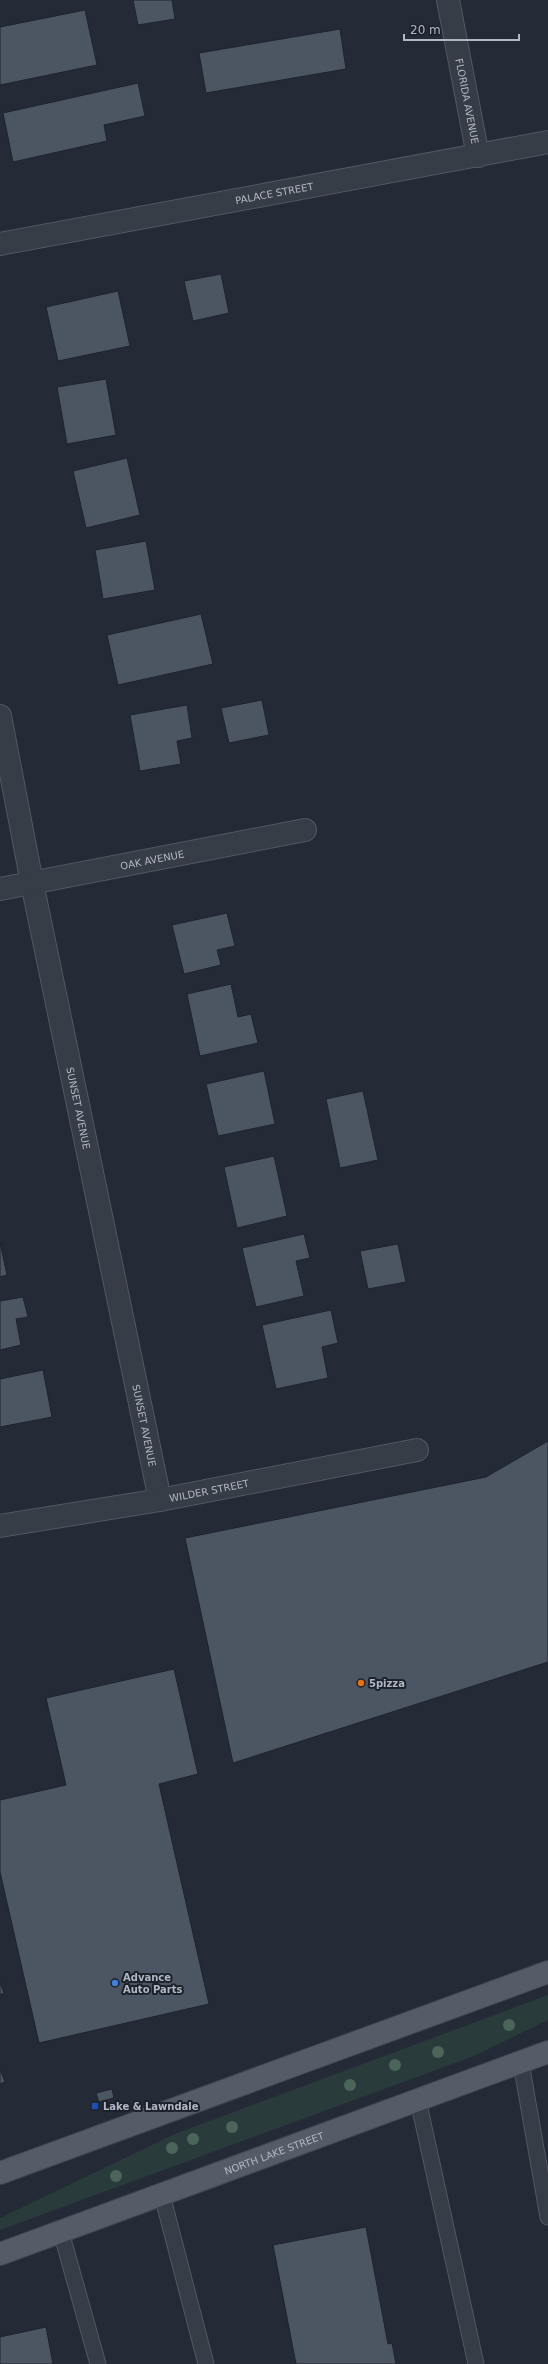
<svg xmlns="http://www.w3.org/2000/svg" width="548" height="2364" viewBox="0 0 548 2364" font-family="'DejaVu Sans',sans-serif">
	<style>
		.green { fill: #2a3b3c }
		.building { fill: #4c5562; stroke: #1e242e }
		.lines { fill: none; stroke-linecap: round; stroke-linejoin: round }
		.lane-casing { stroke: #525862; stroke-width: 17 }
		.street-casing { stroke: #525862; stroke-width: 24 }
		.primary-casing { stroke: #404650; stroke-width: 24 }
		.lane { stroke: #373d47; stroke-width: 15 }
		.street { stroke: #373d47; stroke-width: 22 }
		.primary { stroke: #555c67; stroke-width: 22 }
		.tree { fill: #4c645a }
		.food-dot { fill: #e8710a; stroke: #1c222c; stroke-width: 1.5 }
		.shop-dot { fill: #3f7fe0; stroke: #1c222c; stroke-width: 1.5 }
		.transit-dot { fill: #1a4fb4; stroke: #1c222c; stroke-width: 1.5 }
		.labels { text-anchor: middle; stroke-width: 4; stroke-linejoin: round; paint-order: stroke }
		.street-label { font-size: 10px; fill: #b2b8c3; stroke: #1c222c }
		.poi-label { font-size: 10px; font-weight: bold; fill: #b2b8c3; stroke: #1c222c; text-anchor: start }
	</style>
	<rect width="100%" height="100%" fill="#242b37"/>
	<!-- green -->
	<polygon class="green" points="548,1995 548,2020 474,2056 0,2230 0,2218 175,2134"/>
	<!-- building -->
	<g class="building">
		<polygon points="133,0 172,0 175,19 138,25"/>
		<polygon points="85,10 97,65 0,85 0,27"/>
		<polygon points="340,29 346,69 206,93 199,53"/>
		<polygon points="138,83 145,116 104,125 107,141 13,162 3,113"/>
		<polygon points="221,274 229,313 193,321 184,281"/>
		<polygon points="118,291 130,346 58,361 46,307"/>
		<polygon points="106,379 116,435 67,444 57,387"/>
		<polygon points="127,458 140,515 86,528 73,471"/>
		<polygon points="146,541 155,590 103,599 95,550"/>
		<polygon points="201,614 213,664 118,685 107,635"/>
		<polygon points="262,700 269,735 229,743 221,708"/>
		<polygon points="187,705 192,738 177,741 181,764 140,771 130,715"/>
		<polygon points="227,913 235,946 217,950 221,965 184,974 172,925"/>
		<polygon points="231,984 238,1017 251,1014 258,1043 200,1056 187,994"/>
		<polygon points="264,1071 275,1124 218,1136 206,1084"/>
		<polygon points="363,1091 378,1160 340,1168 326,1099"/>
		<polygon points="274,1156 287,1216 237,1228 224,1167"/>
		<polygon points="304,1234 310,1258 296,1261 304,1296 256,1307 242,1248"/>
		<polygon points="0,1242 7,1275 0,1277"/>
		<polygon points="398,1244 406,1282 368,1289 360,1251"/>
		<polygon points="23,1297 28,1317 16,1319 21,1345 0,1350 0,1301"/>
		<polygon points="331,1310 338,1343 322,1347 328,1378 276,1389 262,1325"/>
		<polygon points="43,1370 52,1417 0,1427 0,1379"/>
		<polygon points="548,1441 548,1662 233,1763 185,1538 486,1477"/>
		<polygon points="174,1669 198,1774 159,1784 209,2004 39,2043 0,1872 0,1800 66,1785 46,1698"/>
		<polygon points="0,1982 4,1993 0,1995"/>
		<polygon points="0,2069 5,2082 0,2084"/>
		<polygon points="112,2089 114,2098 99,2102 96,2093"/>
		<polygon points="366,2227 388,2344 392,2343 396,2364 296,2364 273,2245"/>
		<polygon points="46,2327 53,2364 0,2364 0,2337"/>
	</g>
	<g class="lines">
		<!-- lane casing -->
		<g class="lane-casing">
			<g id="lane">
				<polyline points="521,2063 548,2217"/>
				<polyline points="418,2100 476,2364"/>
				<polyline points="162,2195 206,2364"/>
				<polyline points="61,2232 98,2364"/>
			</g>
		</g>
		<!-- street casing -->
		<g class="street-casing">
			<g id="street">
				<path id="s1" d="M448 0 478 156"/>
				<path id="s2" d="M0 244 548 142"/>
				<path id="s3" d="M0 716 32 883 160 1500"/>
				<path id="s4" d="M0 889 305 830"/>
				<path id="s5" d="M0 1526 160 1500 417 1450"/>
			</g>
		</g>
		<!-- primary casing -->
		<g class="primary-casing">
			<g id="primary">
				<polyline points="0,2173 548,1972"/>
				<path id="s6" d="M0 2254 548 2052"/>
			</g>
		</g>
		<!-- lane -->
		<use href="#lane" class="lane"/>
		<!-- street -->
		<use href="#street" class="street"/>
		<!-- primary -->
		<use href="#primary" class="primary"/>
	</g>
	<!-- trees -->
	<g class="tree">
		<circle cx="509" cy="2025" r="6"/>
		<circle cx="438" cy="2052" r="6"/>
		<circle cx="395" cy="2065" r="6"/>
		<circle cx="350" cy="2085" r="6"/>
		<circle cx="232" cy="2127" r="6"/>
		<circle cx="193" cy="2139" r="6"/>
		<circle cx="172" cy="2148" r="6"/>
		<circle cx="116" cy="2176" r="6"/>
	</g>
	<!-- markers -->
	<circle class="food-dot" cx="361" cy="1683" r="4"/>
	<circle class="shop-dot" cx="115" cy="1983" r="4"/>
	<rect class="transit-dot" x="91" y="2102" width="8" height="8" rx="2"/>
	<g class="labels">
		<!-- street labels -->
		<g class="street-label">
			<text dy="4" stroke="none"><textPath href="#s1" startOffset="103">FLORIDA AVENUE</textPath></text>
			<text dy="4" stroke="none"><textPath href="#s2" startOffset="279">PALACE STREET</textPath></text>
			<text dy="4" stroke="none"><textPath href="#s4" startOffset="155">OAK AVENUE</textPath></text>
			<text dy="4" stroke="none"><textPath href="#s3" startOffset="400">SUNSET AVENUE</textPath></text>
			<text dy="4" stroke="none"><textPath href="#s3" startOffset="724">SUNSET AVENUE</textPath></text>
			<text dy="4" stroke="none"><textPath href="#s5" startOffset="212">WILDER STREET</textPath></text>
			<text dy="4" stroke="none"><textPath href="#s6" startOffset="292">NORTH LAKE STREET</textPath></text>
		</g>
		<!-- poi labels -->
		<g class="poi-label">
			<text x="369" y="1687">5pizza</text>
			<text x="123" y="1981">Advance<tspan x="123" dy="12">Auto Parts</tspan></text>
			<text x="103" y="2110">Lake &amp; Lawndale</text>
		</g>
	</g>
	<!-- scale -->
	<path d="M404 34v6h115v-6" fill="none" stroke="#b2b8c3" stroke-width="2"/>
	<text x="410" y="34" font-size="12" fill="#b2b8c3" stroke="#1c222c" stroke-width="3" paint-order="stroke">20 m</text>
</svg>
